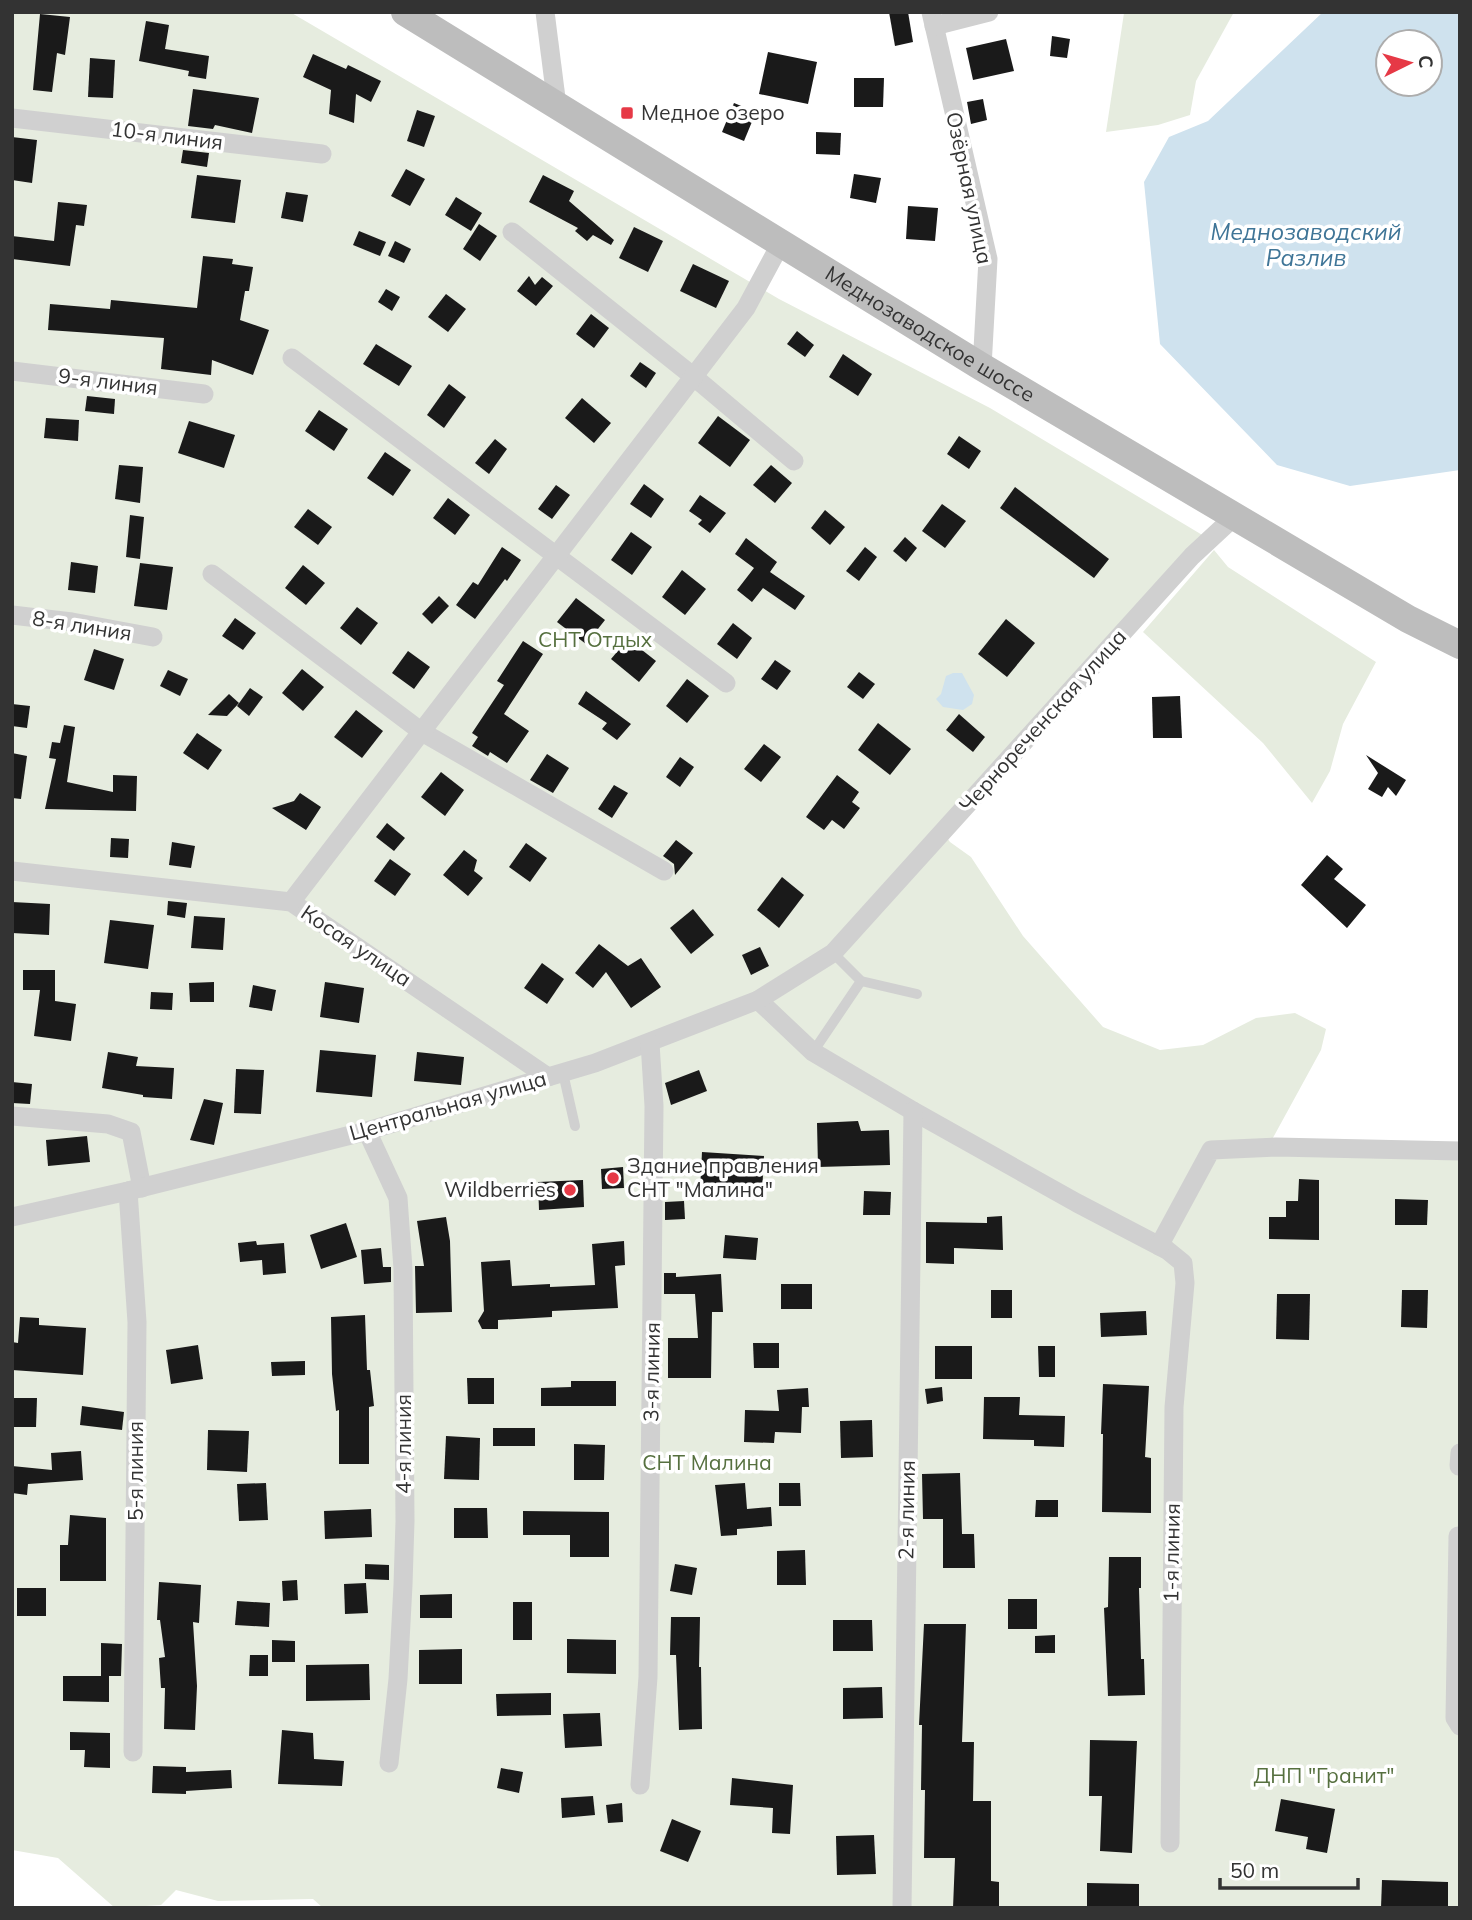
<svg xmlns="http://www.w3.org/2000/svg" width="1472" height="1920" viewBox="0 0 1472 1920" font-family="Mulish,sans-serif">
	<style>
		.green { fill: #e6ecdf }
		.water { fill: #cfe2ee; fill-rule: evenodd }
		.building { fill: #1a1a1a }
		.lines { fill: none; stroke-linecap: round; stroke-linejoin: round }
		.lane { stroke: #d0d0d0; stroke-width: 10 }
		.street { stroke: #d0d0d0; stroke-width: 19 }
		.secondary { stroke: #bdbdbd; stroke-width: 28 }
		.poi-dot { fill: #e63946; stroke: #fff; stroke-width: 2.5 }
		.labels { text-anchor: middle; stroke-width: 7; stroke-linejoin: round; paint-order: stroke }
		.poi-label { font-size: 21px; fill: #333; stroke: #fff; text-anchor: start }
		.street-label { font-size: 21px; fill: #333; stroke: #fff }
		.park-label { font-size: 21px; fill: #56703f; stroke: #fff }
		.water-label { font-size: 23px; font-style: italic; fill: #3f7597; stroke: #fff }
	</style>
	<rect width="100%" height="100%" fill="#fff"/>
	<!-- green -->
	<g class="green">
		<polygon points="12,12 290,12 779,299 990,408 1209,539 943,832 950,842 971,857 1023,936 1103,1027 1160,1050 1203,1045 1256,1018 1295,1013 1326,1029 1321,1050 1268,1147 1460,1151 1460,1908 323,1908 313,1899 218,1901 176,1890 161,1905 115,1908 58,1858 12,1850"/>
		<polygon points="1234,12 1196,81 1190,115 1158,125 1106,132 1124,13"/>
		<polygon points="1214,550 1228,567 1376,662 1343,724 1330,771 1312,803 1263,743 1143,632"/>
	</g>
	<!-- water -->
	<g class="water">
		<path d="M1323 12H1460V470L1350 486 1277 465 1160 344 1144 182 1169 137 1208 121ZM1388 42H1430V84H1388Z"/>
		<polygon points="953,673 962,673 974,695 972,704 963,710 943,707 936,699 941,694 946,676"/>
	</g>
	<!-- building -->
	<g class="building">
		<polygon points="889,12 908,12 913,42 895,46"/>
		<polygon points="40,14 70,17 65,55 57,53 52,92 33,90"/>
		<polygon points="146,21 169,25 165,49 209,56 206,79 188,76 189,71 139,61"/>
		<polygon points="1052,36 1070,39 1067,58 1050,56"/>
		<polygon points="1006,39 1014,71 973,80 966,48"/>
		<polygon points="768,52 817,62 808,104 759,94"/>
		<polygon points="313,54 346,69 348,65 381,81 371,102 356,94 354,123 329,114 331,90 303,77"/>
		<polygon points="90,58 115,60 113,98 88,97"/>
		<polygon points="854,78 884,78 883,107 854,107"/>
		<polygon points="193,89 259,98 252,133 215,125 213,129 188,126"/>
		<polygon points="983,99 987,120 971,124 967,102"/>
		<polygon points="734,103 756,112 744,141 722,132"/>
		<polygon points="417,110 435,116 424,147 407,141"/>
		<polygon points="816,132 841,133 840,155 816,154"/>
		<polygon points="12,137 37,140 32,183 12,180"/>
		<polygon points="183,150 209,153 207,167 181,163"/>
		<polygon points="406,169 425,179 410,206 391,196"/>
		<polygon points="854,174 881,178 876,203 850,198"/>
		<polygon points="197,175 241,180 235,223 191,218"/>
		<polygon points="543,175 574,191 569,201 614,240 611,245 593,235 587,241 575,231 578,228 529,202"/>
		<polygon points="286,192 308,195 303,222 281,218"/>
		<polygon points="456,197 482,213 471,231 445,215"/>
		<polygon points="58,202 87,205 84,226 76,225 70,266 12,259 12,236 54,241"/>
		<polygon points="908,206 938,208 935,241 906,239"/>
		<polygon points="479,224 497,236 480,261 463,249"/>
		<polygon points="634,227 663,241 648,272 619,258"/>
		<polygon points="359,231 386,242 380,256 353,245"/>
		<polygon points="395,241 411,249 404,263 388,256"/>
		<polygon points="203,256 233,259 232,264 253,267 249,291 245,291 240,320 269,330 253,375 212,360 211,375 161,369 164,338 48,330 50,304 110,309 111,300 197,308"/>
		<polygon points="693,264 729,281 716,308 680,291"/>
		<polygon points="529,276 535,285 542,277 553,286 536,306 517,291"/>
		<polygon points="386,289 400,297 392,311 378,302"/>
		<polygon points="446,294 466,309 448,332 428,317"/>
		<polygon points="591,314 609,328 594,348 576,334"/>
		<polygon points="797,331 814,345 805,357 787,344"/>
		<polygon points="376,344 412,366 399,386 363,364"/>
		<polygon points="843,354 872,374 858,396 829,377"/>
		<polygon points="640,362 656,373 646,388 630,376"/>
		<polygon points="449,384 466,397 444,428 427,415"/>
		<polygon points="87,396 115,399 114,414 85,411"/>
		<polygon points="582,398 611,423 594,443 565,418"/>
		<polygon points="319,410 348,429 334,451 305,431"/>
		<polygon points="718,416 750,440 730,467 698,443"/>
		<polygon points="46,418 79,420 78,441 44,438"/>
		<polygon points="189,421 235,435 224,468 178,453"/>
		<polygon points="959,436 981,451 969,469 947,454"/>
		<polygon points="495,439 507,449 489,474 475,463"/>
		<polygon points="385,452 411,470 393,496 367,478"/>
		<polygon points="119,465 143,467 140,503 115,499"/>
		<polygon points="771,465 792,483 775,503 753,485"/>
		<polygon points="644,484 664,499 651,518 630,504"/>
		<polygon points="556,485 570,495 552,519 538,509"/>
		<polygon points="1015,487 1109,559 1094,578 1000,508"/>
		<polygon points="700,495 726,513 710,533 698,524 702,520 689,511"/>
		<polygon points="448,498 470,515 455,535 433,518"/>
		<polygon points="942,504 966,521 945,548 922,531"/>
		<polygon points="308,509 332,527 318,545 294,527"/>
		<polygon points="825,510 845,527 830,545 811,528"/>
		<polygon points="130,515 144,517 140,559 126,557"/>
		<polygon points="631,532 652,547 632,575 611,560"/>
		<polygon points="905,537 917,548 906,562 893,551"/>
		<polygon points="746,538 777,562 770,572 805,596 795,610 763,588 752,602 737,590 754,568 735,554"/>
		<polygon points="502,547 521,560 507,581 505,579 475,619 456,605 473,582 478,585"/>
		<polygon points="865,547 877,557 859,581 846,571"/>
		<polygon points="71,562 98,566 95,593 68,590"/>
		<polygon points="140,563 173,567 167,610 134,606"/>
		<polygon points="303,565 325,583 306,605 285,588"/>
		<polygon points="682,570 706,589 685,615 662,597"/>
		<polygon points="439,596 449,606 432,624 422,614"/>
		<polygon points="576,598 605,620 586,644 557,622"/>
		<polygon points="357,607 378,623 361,645 340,628"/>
		<polygon points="235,618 256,633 243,650 222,636"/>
		<polygon points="1006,619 1035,643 1007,677 978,654"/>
		<polygon points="733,623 752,638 737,659 717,644"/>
		<polygon points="628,639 656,661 639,682 611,659"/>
		<polygon points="523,641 543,654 504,714 529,731 507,763 490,752 488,756 472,746 478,737 472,733 504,685 497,681"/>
		<polygon points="94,649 124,659 114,690 84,680"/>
		<polygon points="408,651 430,667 414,689 392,673"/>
		<polygon points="775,660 791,671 777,690 761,679"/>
		<polygon points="302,669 324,687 303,711 282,693"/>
		<polygon points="168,670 188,679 180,696 160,686"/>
		<polygon points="859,672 875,684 863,699 847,687"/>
		<polygon points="687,679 709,696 687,723 666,706"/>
		<polygon points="250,688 263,697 249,716 237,706"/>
		<polygon points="586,691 631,724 617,740 602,729 607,723 578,704"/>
		<polygon points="229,694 239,703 227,716 208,715"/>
		<polygon points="1180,696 1182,738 1153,738 1152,697"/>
		<polygon points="12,704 30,706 27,728 12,726"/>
		<polygon points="356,710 383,731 362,758 334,737"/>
		<polygon points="959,714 985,737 973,752 946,730"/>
		<polygon points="878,723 911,749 890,775 858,750"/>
		<polygon points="64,725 75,727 67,782 113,792 113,775 137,776 136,811 45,809 56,759 49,758 52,742 60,743"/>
		<polygon points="197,733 222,750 208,770 183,753"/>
		<polygon points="764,744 781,757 761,782 744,769"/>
		<polygon points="12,753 27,756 21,799 12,798"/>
		<polygon points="547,754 569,768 553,793 530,780"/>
		<polygon points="1366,755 1406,780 1396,796 1388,787 1382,797 1368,789 1378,773"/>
		<polygon points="680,757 694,767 680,787 666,777"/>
		<polygon points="441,772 464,790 445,816 421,797"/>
		<polygon points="837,775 859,792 852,802 860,808 844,829 832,820 824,830 806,817"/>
		<polygon points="614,785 628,793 612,818 598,809"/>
		<polygon points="300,793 321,807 306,830 272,808 294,801"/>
		<polygon points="387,823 405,838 394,851 376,837"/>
		<polygon points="111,838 129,839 128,858 110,857"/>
		<polygon points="676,840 693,853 675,875 674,864 663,856"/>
		<polygon points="172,842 195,846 191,868 169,865"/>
		<polygon points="526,843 547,858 530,882 509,867"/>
		<polygon points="464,850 477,860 474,871 483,878 468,896 443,875"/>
		<polygon points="1327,855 1343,869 1334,879 1366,905 1347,928 1301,885"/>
		<polygon points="390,859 411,874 395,896 374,881"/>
		<polygon points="782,877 804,895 779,928 757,910"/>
		<polygon points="168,901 187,903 185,918 167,915"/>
		<polygon points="12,902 50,904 49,935 12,933"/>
		<polygon points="693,909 714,935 691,954 670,928"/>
		<polygon points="194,916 225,918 223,950 191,948"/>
		<polygon points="110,920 154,925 148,969 104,963"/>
		<polygon points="599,944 628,966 641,958 661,987 631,1008 606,972 593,988 575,973"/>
		<polygon points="760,947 769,966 751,975 742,955"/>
		<polygon points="542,963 564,979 547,1004 524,988"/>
		<polygon points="23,970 55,970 55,1001 76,1004 71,1041 34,1036 40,990 23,990"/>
		<polygon points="214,982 214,1002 190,1002 189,983"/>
		<polygon points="325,982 364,988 359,1023 320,1017"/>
		<polygon points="253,985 276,990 272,1011 249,1007"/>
		<polygon points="151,992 173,993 172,1010 150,1009"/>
		<polygon points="320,1050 376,1055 372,1097 316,1092"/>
		<polygon points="108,1052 138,1057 136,1066 174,1068 172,1099 143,1097 143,1095 102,1088"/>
		<polygon points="417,1052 464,1057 461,1085 414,1081"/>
		<polygon points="236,1069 264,1070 261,1114 234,1113"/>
		<polygon points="699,1070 707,1091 671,1105 665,1083"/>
		<polygon points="12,1082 32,1084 30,1104 12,1103"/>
		<polygon points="204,1099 223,1103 214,1145 190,1140"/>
		<polygon points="858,1121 861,1131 889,1130 890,1165 818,1167 817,1123"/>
		<polygon points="87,1136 90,1162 48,1166 46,1140"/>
		<polygon points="702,1152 764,1156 762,1193 700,1190"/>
		<polygon points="623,1167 624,1188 602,1189 601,1169"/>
		<polygon points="1299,1179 1319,1180 1319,1240 1269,1239 1269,1217 1286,1217 1286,1201 1298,1201"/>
		<polygon points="583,1180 584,1207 539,1210 538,1182"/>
		<polygon points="864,1191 891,1192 890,1215 863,1215"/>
		<polygon points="1395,1199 1428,1200 1427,1225 1395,1225"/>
		<polygon points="684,1201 685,1219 665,1220 665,1202"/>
		<polygon points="1002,1216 1003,1250 954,1248 954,1264 926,1263 926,1222 987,1223 987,1217"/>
		<polygon points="446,1217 450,1241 452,1312 416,1313 415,1266 424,1266 417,1221"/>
		<polygon points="346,1223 357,1257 321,1269 310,1235"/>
		<polygon points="725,1235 758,1238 756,1260 723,1258"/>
		<polygon points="256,1241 257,1245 284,1243 286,1273 263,1275 262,1260 240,1262 238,1243"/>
		<polygon points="624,1241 625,1265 615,1266 618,1308 552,1311 552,1317 498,1320 498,1329 482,1329 478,1321 484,1311 481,1262 510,1260 512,1286 550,1284 550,1287 595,1285 592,1244"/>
		<polygon points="381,1248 383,1267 391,1267 391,1282 364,1284 361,1250"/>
		<polygon points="664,1273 676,1273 676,1277 721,1274 723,1312 712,1312 711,1378 668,1378 668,1338 698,1338 695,1294 664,1294"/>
		<rect x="781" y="1284" width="31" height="25"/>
		<rect x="991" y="1290" width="21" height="28"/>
		<polygon points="1402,1290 1428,1290 1427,1328 1401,1327"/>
		<polygon points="1277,1294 1310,1294 1309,1340 1276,1339"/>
		<polygon points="1146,1311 1147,1335 1101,1337 1100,1313"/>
		<polygon points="365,1315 367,1370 370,1370 374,1406 369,1407 369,1464 339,1464 339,1410 336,1411 332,1374 331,1317"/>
		<polygon points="20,1317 39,1318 39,1325 86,1328 83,1375 12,1370 12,1342 18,1343"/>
		<polygon points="753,1343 779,1343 779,1368 754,1368"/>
		<polygon points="198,1345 203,1379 171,1384 166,1350"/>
		<rect x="935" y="1346" width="37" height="33"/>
		<polygon points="1038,1346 1055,1346 1055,1377 1039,1377"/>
		<polygon points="305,1361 305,1375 272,1376 271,1362"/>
		<polygon points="467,1378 494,1378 494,1404 468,1404"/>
		<polygon points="571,1381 616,1381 616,1406 541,1406 541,1388 571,1387"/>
		<polygon points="1103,1384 1149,1386 1145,1457 1151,1458 1151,1513 1102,1512 1103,1434 1101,1434"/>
		<polygon points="942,1387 943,1401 927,1404 925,1389"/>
		<polygon points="808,1388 809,1407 802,1407 801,1433 775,1432 774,1443 744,1442 745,1410 779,1411 777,1390"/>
		<polygon points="984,1397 1020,1397 1019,1415 1065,1416 1064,1447 1034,1446 1034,1440 983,1439"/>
		<polygon points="12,1398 37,1398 36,1427 12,1427"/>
		<polygon points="82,1406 124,1412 122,1430 80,1425"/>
		<polygon points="872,1420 873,1457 841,1458 840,1421"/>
		<rect x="493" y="1428" width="42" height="18"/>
		<polygon points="208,1430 249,1431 247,1472 207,1470"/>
		<polygon points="446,1436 480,1438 479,1480 444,1479"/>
		<polygon points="574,1444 605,1445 604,1480 574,1480"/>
		<polygon points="81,1451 83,1480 28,1484 27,1495 12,1493 12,1466 52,1470 51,1453"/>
		<polygon points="960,1473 962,1534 974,1534 975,1568 943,1568 943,1519 923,1519 922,1474"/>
		<polygon points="266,1483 268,1520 239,1521 237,1484"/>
		<polygon points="745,1483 747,1509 771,1507 772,1526 737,1529 737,1535 721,1536 715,1485"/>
		<polygon points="779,1483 800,1483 801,1506 779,1506"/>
		<polygon points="1036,1500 1058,1500 1058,1517 1035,1517"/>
		<polygon points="454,1508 487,1508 488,1538 454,1538"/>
		<polygon points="371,1509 372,1537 325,1539 324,1511"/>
		<polygon points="523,1511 609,1512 609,1557 570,1557 570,1535 523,1535"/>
		<polygon points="70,1515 106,1518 106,1581 60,1581 60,1545 68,1545"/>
		<polygon points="805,1550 806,1585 777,1585 777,1551"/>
		<polygon points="1109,1557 1141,1557 1141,1588 1139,1588 1141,1659 1144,1659 1145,1695 1108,1696 1104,1608 1108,1607"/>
		<polygon points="365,1564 389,1565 389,1580 365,1579"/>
		<polygon points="675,1564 697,1568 692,1595 670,1591"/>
		<polygon points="297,1580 298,1600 283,1601 282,1581"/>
		<polygon points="159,1582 201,1585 199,1623 193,1622 197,1686 195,1730 164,1729 165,1688 161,1688 159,1658 165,1657 160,1620 157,1620"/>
		<polygon points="366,1583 368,1613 345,1614 344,1584"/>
		<rect x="17" y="1588" width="29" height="28"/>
		<polygon points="452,1594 452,1618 420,1618 420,1595"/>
		<rect x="1008" y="1599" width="29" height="30"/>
		<polygon points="237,1601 270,1603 269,1627 235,1625"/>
		<rect x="513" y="1602" width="19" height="38"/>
		<polygon points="671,1617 700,1617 699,1667 701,1667 702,1729 679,1730 676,1655 670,1655"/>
		<polygon points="833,1620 872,1620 873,1651 833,1651"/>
		<polygon points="924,1624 966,1624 962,1742 974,1742 973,1801 991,1801 991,1881 999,1882 999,1908 953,1908 955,1858 924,1858 925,1790 921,1790 922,1725 919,1725"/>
		<polygon points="1055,1635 1055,1653 1035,1653 1035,1636"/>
		<polygon points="567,1639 616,1640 616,1674 567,1673"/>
		<polygon points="272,1640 295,1641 295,1662 272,1662"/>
		<polygon points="101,1643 122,1644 121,1676 109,1676 109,1702 63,1701 63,1676 101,1676"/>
		<polygon points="462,1649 462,1684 419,1684 419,1650"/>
		<polygon points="250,1655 268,1655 268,1676 249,1676"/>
		<polygon points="369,1664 370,1700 306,1701 306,1665"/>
		<polygon points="882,1687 883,1718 843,1719 843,1688"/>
		<polygon points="551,1693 551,1715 497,1716 496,1694"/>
		<polygon points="600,1713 602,1746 565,1748 563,1714"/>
		<polygon points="282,1730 313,1733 314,1759 344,1761 342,1786 278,1784"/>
		<polygon points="70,1732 110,1733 110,1768 84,1767 85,1750 70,1750"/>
		<polygon points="1090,1740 1137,1741 1132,1853 1100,1851 1102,1796 1089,1796"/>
		<polygon points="153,1766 186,1767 186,1772 231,1770 232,1788 186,1791 186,1794 152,1793"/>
		<polygon points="501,1768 523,1772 519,1793 497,1788"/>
		<polygon points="732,1778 793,1785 790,1834 772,1833 773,1808 730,1805"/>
		<polygon points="593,1796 595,1815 562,1818 561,1798"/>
		<polygon points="1281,1799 1335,1809 1327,1853 1306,1849 1308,1837 1275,1831"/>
		<polygon points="622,1803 623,1822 608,1823 606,1805"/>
		<polygon points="672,1819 701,1831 688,1862 660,1851"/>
		<polygon points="874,1835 876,1874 837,1875 836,1836"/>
		<polygon points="1382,1880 1448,1882 1448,1908 1381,1908"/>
		<polygon points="1087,1883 1139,1884 1139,1908 1087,1908"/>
	</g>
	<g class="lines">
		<!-- lane -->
		<g class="lane">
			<polyline points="833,953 861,981 917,994"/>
			<polyline points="813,1052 861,981"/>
			<polyline points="563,1073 575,1126"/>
		</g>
		<!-- street -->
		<g class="street">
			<polyline points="545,12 557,106"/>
			<polyline points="931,12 988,259 982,367"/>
			<polyline points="934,26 989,12"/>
			<polyline points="12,118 322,154"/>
			<polyline points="512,232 694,377 794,461"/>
			<polyline points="292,358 726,683"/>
			<polyline points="12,371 204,394"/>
			<polyline points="212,574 422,732 664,871"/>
			<polyline points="12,615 72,622 153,637"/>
			<polyline points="12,871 291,902 548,1077"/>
			<polyline points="291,902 746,308 781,243"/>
			<polyline points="758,1000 813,1052 913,1111 1077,1203 1167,1250 1183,1263 1185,1283 1174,1407 1170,1843"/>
			<polyline points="12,1116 108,1124 131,1132 142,1188"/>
			<polyline points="367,1131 398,1198 403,1269 405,1521 403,1585 398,1679 389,1763"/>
			<polyline points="128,1191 137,1322 133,1752"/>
			<polyline points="12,1217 128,1191 367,1131 595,1063 758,1000 833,953 1192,556 1234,517"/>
			<polyline points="1159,1246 1211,1150 1276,1147 1460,1151"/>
			<polyline points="1459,1466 1460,1453"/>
			<polyline points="1458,1536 1455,1718 1460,1726"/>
			<polyline points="640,1785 648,1677 654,1106 650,1043"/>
			<polyline points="902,1908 913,1111"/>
		</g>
		<!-- secondary -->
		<path class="secondary" id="s1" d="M405 12 982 367 1408 619 1460 645"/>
	</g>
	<!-- markers -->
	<g class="poi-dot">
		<rect x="620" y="106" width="14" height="14" rx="3.5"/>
		<circle cx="613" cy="1178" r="7"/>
		<circle cx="570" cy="1190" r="7"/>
	</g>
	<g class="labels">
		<!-- poi labels -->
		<g class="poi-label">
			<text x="641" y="120">Медное озеро</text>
			<text x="627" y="1173">Здание правления<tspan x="627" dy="24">СНТ "Малина"</tspan></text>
			<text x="556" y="1197" text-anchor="end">Wildberries</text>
		</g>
		<!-- street labels -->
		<g class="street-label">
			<text transform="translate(167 136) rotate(7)" y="7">10-я линия</text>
			<text transform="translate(969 188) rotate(78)" y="7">Озёрная улица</text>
			<text dy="7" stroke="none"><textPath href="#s1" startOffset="616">Меднозаводское шоссе</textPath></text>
			<text transform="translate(108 382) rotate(7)" y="7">9-я линия</text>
			<text transform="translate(82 626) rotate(9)" y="7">8-я линия</text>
			<text transform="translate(1043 721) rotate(-48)" y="7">Чернореченская улица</text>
			<text transform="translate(356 946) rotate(34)" y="7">Косая улица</text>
			<text transform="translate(448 1106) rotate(-16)" y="7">Центральная улица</text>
			<text transform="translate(652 1372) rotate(-89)" y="7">3-я линия</text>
			<text transform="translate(404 1444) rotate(-90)" y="7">4-я линия</text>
			<text transform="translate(136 1471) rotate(-90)" y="7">5-я линия</text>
			<text transform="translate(907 1510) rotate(-89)" y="7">2-я линия</text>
			<text transform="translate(1172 1553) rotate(-89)" y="7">1-я линия</text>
		</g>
		<!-- park labels -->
		<g class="park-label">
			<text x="595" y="647">СНТ Отдых</text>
			<text x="707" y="1470">СНТ Малина</text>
			<text x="1324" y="1783">ДНП "Гранит"</text>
		</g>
		<!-- water labels -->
		<g class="water-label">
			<text x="1306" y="240">Меднозаводский<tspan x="1306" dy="26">Разлив</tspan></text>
		</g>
	</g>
	<!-- border -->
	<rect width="1472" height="1920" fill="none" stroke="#333333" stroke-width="28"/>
	<!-- north arrow -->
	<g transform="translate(1409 63) rotate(85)"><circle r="33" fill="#ffffff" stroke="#adadad" stroke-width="2"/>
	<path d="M0-5L12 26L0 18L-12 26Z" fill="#e63946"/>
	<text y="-10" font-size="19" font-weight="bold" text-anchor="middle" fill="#333333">С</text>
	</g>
	<!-- scale -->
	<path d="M1220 1878v10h138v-10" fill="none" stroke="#333333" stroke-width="3.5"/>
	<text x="1230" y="1878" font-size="21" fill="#333333" stroke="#ffffff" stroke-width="5" paint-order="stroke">50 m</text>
</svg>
